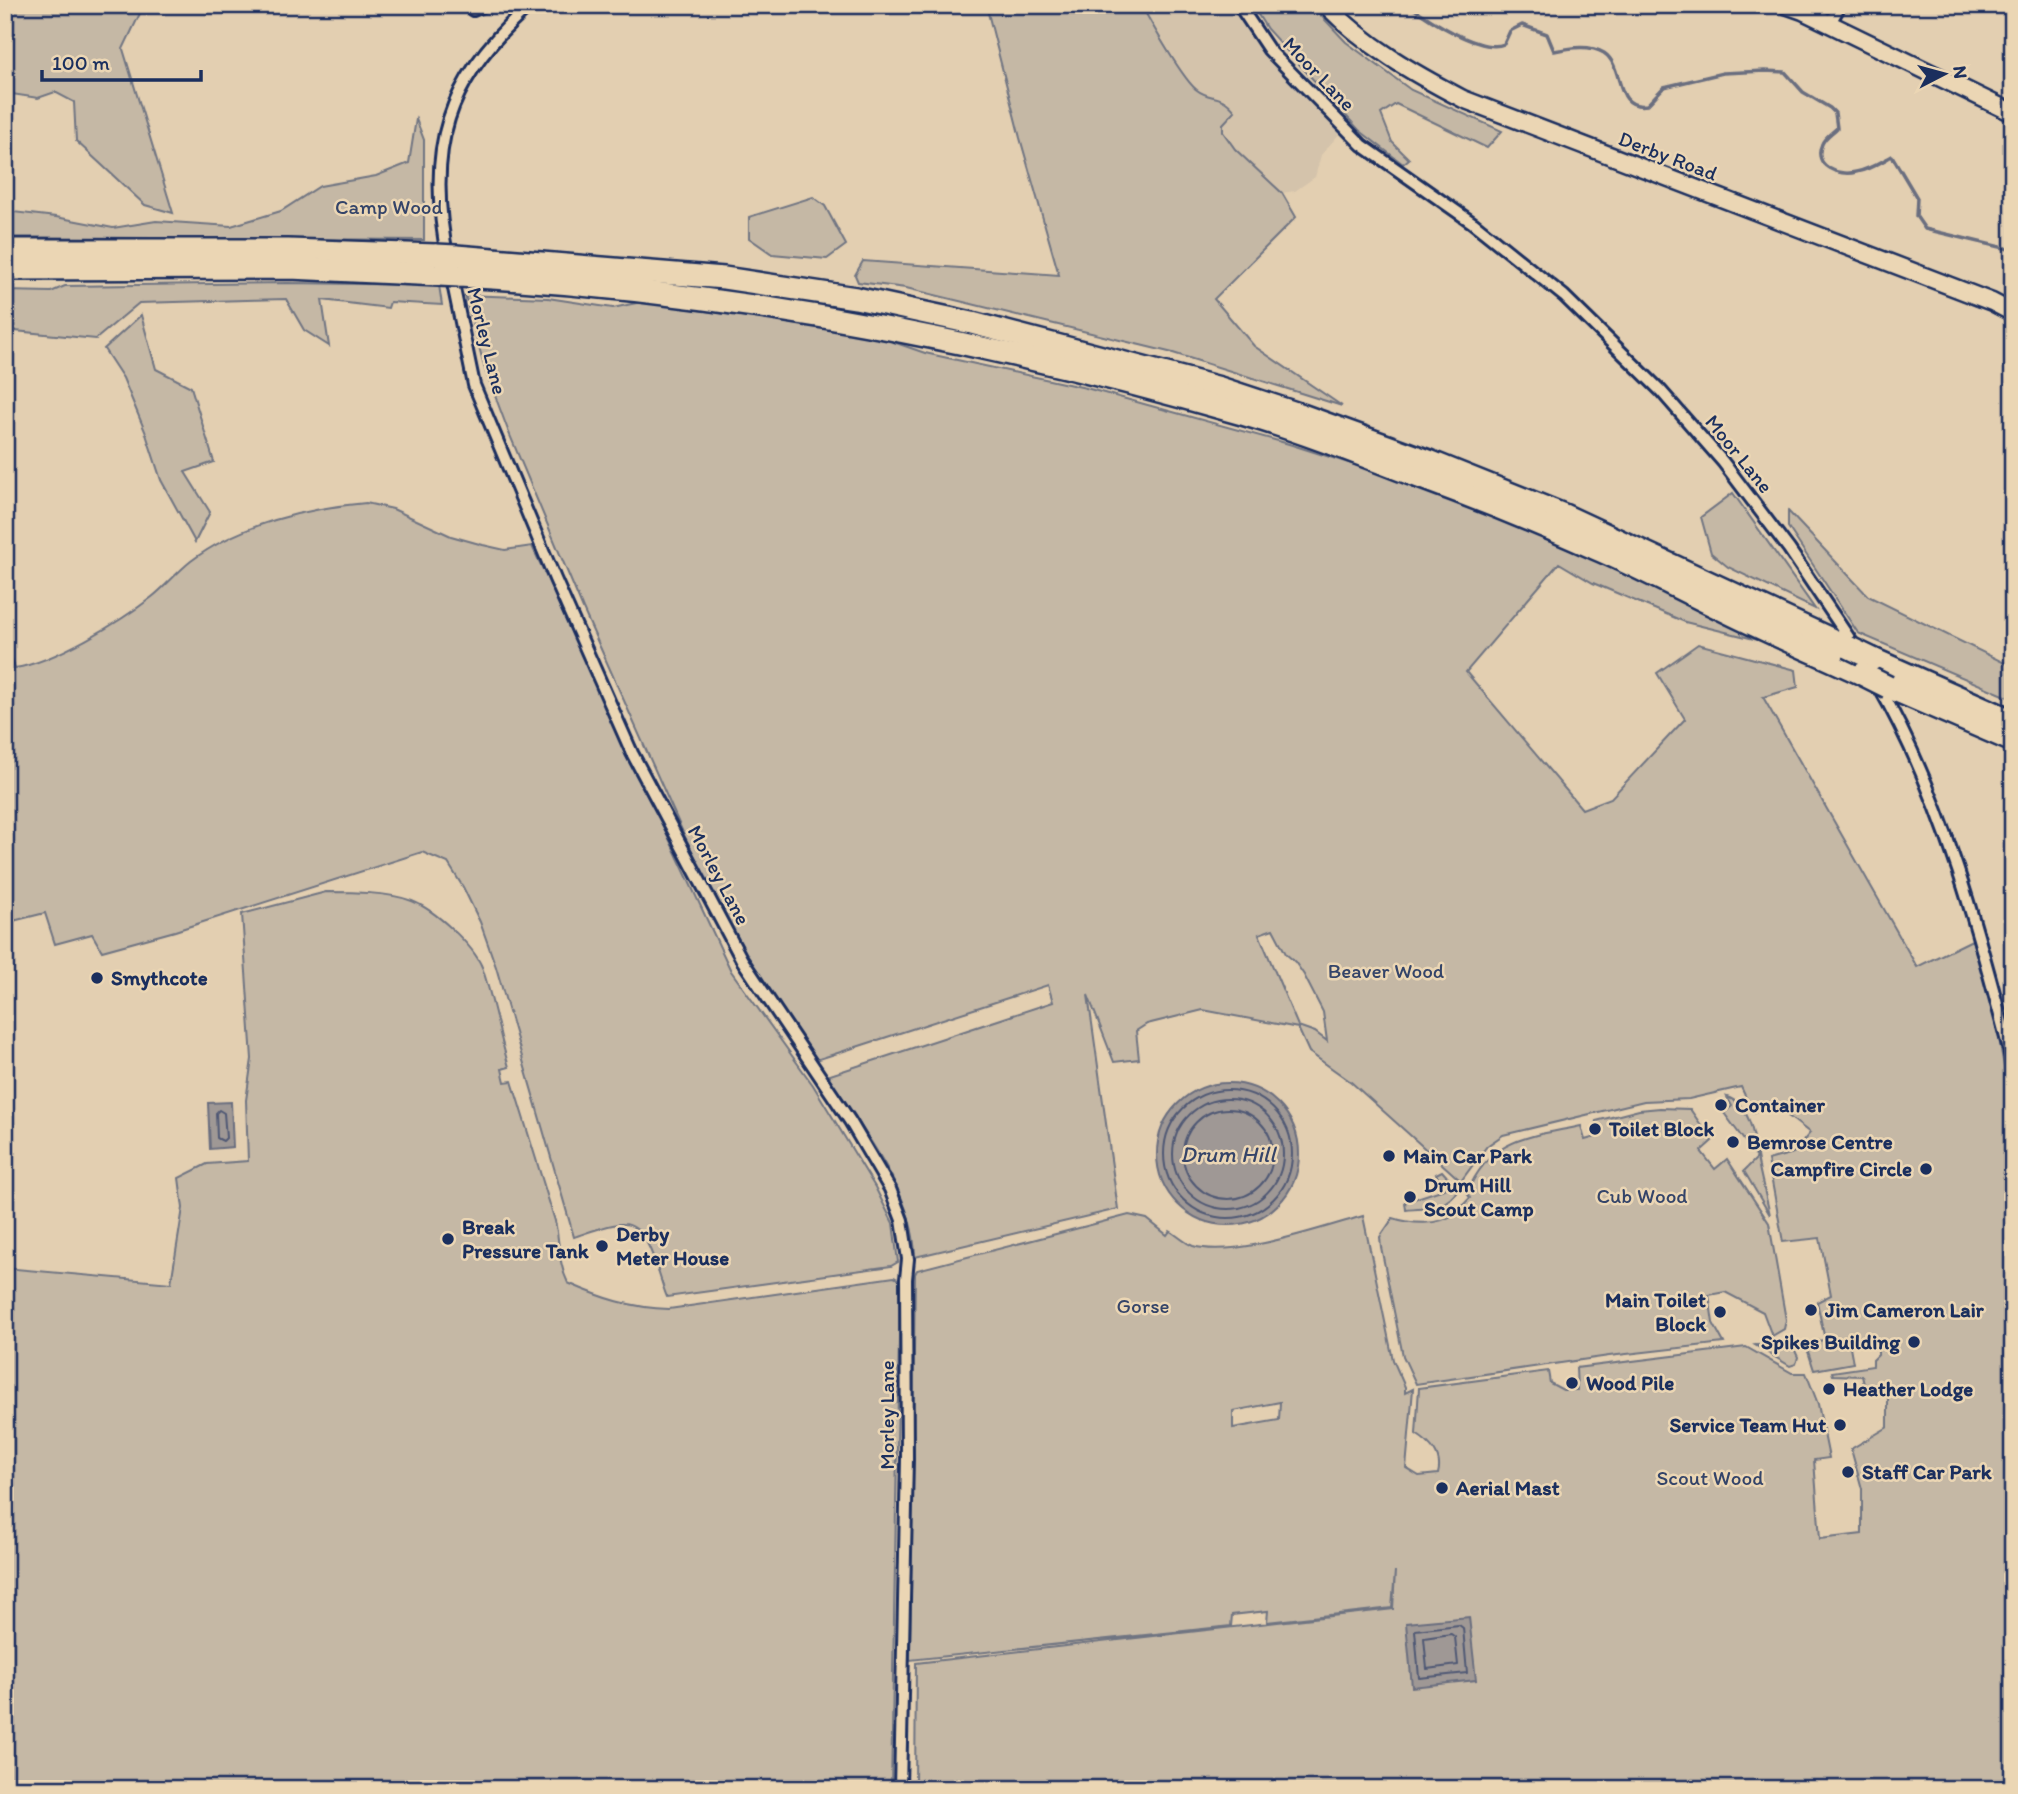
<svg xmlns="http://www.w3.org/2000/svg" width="2018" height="1794" viewBox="0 0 2018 1794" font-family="Itim,sans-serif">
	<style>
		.built { fill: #d4c3ab }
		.green { fill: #c5b8a5; stroke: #707482; stroke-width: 2; fill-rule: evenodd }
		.water { fill: #9f9895; stroke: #6a6e7f; stroke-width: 2 }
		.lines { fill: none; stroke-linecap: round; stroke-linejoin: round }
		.shore { stroke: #505974; stroke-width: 2 }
		.stream { stroke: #6a6e7f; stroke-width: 3.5 }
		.street-casing { stroke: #1b2f5e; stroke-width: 16 }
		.secondary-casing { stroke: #1b2f5e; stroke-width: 21 }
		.highway-casing { stroke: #1b2f5e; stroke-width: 26 }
		.street { stroke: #ebd6b4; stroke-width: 10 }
		.secondary { stroke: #ebd6b4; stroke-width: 16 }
		.highway { stroke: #ebd6b4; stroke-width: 21 }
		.highway-bridge-casing { stroke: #1b2f5e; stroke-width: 26; stroke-linecap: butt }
		.highway-bridge { stroke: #ebd6b4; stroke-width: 21 }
		.poi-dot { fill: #1b2f5e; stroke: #ebd6b4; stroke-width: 2.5 }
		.labels { text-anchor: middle; stroke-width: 5; stroke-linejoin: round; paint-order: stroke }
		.street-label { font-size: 21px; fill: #1b2f5e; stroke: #ebd6b4 }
		.park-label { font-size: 21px; fill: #344469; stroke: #ebd6b4 }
		.poi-label { font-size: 21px; font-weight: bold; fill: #1b2f5e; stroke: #ebd6b4; text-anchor: start }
		.water-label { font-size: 23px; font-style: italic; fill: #354469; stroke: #ebd6b4 }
	</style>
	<rect width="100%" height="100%" fill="#e3cfb1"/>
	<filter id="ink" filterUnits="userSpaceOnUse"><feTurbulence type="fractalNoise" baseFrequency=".0143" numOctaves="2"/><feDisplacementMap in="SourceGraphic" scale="14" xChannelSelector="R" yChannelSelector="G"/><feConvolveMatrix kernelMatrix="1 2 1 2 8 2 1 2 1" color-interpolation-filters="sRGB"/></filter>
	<g filter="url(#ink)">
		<!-- built -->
		<polygon class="built" points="1141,5 1230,5 1256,44 1340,133 1321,155 1315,177 1295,191 1282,193 1235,149 1223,132 1223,124 1234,110 1226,100 1197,91 1185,76"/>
		<!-- green -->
		<g class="green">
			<polygon points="5,5 144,5 123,49 173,213 145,205 76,141 74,102 55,92 38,98 5,93"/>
			<path d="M986 5H1141C1152 24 1182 79 1197 90 1211 101 1220 92 1235 111L1223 124V132L1235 149 1282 193 1296 217 1214 299 1254 346 1342 406 1173 353 906 288 858 282 855 275 863 261 1059 275 1020 138Z"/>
			<polygon points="1252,5 1311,5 1346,42 1411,90 1502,131 1487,148 1396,104 1381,114 1392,142 1409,159 1403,164 1359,130 1267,29"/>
			<polygon points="416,119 424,140 424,240 5,237 5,211 56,217 113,228 156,221 231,226 281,211 320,186 376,176 409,163"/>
			<polygon points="813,197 825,206 846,245 827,259 772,254 749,238 749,217"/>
			<polygon points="287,283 439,285 442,305 390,302 388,308 322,300 329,346 304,330 286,299 139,303 96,339 5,330 5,291 51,292 65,286"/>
			<path d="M465 295 548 298 613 308 641 302 813 326 879 337 925 353 1086 388 1289 444 1427 488 1572 544 1770 640 1762 641 1685 622 1593 583 1559 563 1466 672 1582 809 1611 798 1685 719 1657 673 1698 644 1796 670 1798 687 1763 697 1917 967 1972 940 1994 1009 2013 1119V1789H1867L1865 1785V1789H915L916 1663 1393 1609 1395 1571 1392 1608 1267 1622 1268 1611 1232 1615 1231 1626 910 1660 915 1274 917 1270 1129 1215 1147 1219 1167 1235 1170 1231C1177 1235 1185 1243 1193 1246 1234 1258 1321 1228 1363 1216L1393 1360 1405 1387V1393L1413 1389 1406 1468 1419 1476 1438 1474C1443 1455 1430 1443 1416 1434L1419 1388 1548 1371 1550 1383 1563 1390H1577L1576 1368 1746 1347 1792 1373H1806L1818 1404 1829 1458 1814 1460 1820 1539 1862 1534V1489L1851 1449 1888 1427V1395L1866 1392 1862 1376 1833 1375 1832 1372 1873 1366V1360L1878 1355V1343L1871 1336 1825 1341 1826 1343 1849 1341 1853 1363 1814 1370 1805 1342 1825 1340 1817 1302 1831 1295 1820 1238 1783 1242 1768 1160 1793 1153 1810 1133 1770 1102 1753 1113 1741 1087 1689 1099 1644 1101 1503 1135 1487 1146 1461 1181 1351 1082 1309 1052 1298 1028 1203 1010 1147 1024 1136 1031 1139 1059 1114 1062 1088 995 1118 1209 915 1257C914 1192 861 1128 827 1076L1053 1002 1048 985 816 1060 752 970 685 837 583 609 509 433 485 369ZM1273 929 1286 954 1295 962 1304 975 1323 1012 1327 1041 1315 1032 1298 1026 1259 934ZM1280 1402 1279 1420 1233 1428V1411Z"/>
			<polygon points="141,315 156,369 191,387 214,462 185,472 210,512 195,542 161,480 145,431 123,378 104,349"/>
			<polygon points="1733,493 1815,609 1728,567 1711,553 1701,517"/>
			<path d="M366 503 393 509 451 536 483 545 505 550 532 546 731 971 813 1085 875 1187 893 1223 898 1262 891 1266 667 1297C658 1277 650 1224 623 1224 610 1223 587 1233 574 1237L496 967 480 922 463 887 448 863 422 852 175 931 102 951 92 934 55 944 45 913 5 923V638L15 668C54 662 120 622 152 597 166 586 177 572 191 561 240 524 307 508 366 503Z"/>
			<polygon points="1788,511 1868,596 2013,667 2013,699 1858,633 1788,527"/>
			<path d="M326 892C351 892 390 892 412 901 435 910 473 945 482 967 493 999 499 1034 509 1067L502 1069 505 1082 512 1081 555 1221C560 1243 558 1263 568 1283 602 1298 632 1308 669 1309L894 1277 900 1280 891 1789H5V1268L171 1283 183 1208 179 1178 207 1164 248 1161 246 1100 252 1059 242 914Z"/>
			<path d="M1727 1097C1750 1105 1754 1135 1757 1156 1760 1176 1766 1196 1770 1215L1744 1171 1757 1158 1724 1113 1732 1106Z"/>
			<path d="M1660 1108 1690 1109 1712 1141 1701 1151 1715 1169 1727 1159 1769 1223 1786 1320 1784 1329 1772 1336 1763 1312 1725 1292 1709 1295 1713 1323 1724 1343 1609 1356 1416 1384 1403 1356 1381 1247 1380 1237 1393 1218C1411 1224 1438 1226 1455 1214 1460 1210 1465 1202 1470 1198L1467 1193C1490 1137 1529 1137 1581 1126L1585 1140 1599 1136 1596 1121 1639 1110Z"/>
			<path d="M1442 1171 1458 1189C1447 1209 1427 1208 1406 1210L1405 1202 1444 1189 1436 1174Z"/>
			<polygon points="1790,1340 1798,1357 1796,1364 1790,1366 1755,1345"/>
		</g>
		<!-- water -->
		<g class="water">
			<circle cx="1228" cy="1154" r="71"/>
			<polygon points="231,1102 233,1147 210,1149 208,1103"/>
			<polygon points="1469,1617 1476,1680 1412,1687 1406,1623"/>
		</g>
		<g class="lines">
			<!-- shore -->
			<g class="shore">
				<circle cx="1228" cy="1154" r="64"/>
				<circle cx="1228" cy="1154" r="55"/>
				<circle cx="1228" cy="1154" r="45"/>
				<polygon points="219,1110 224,1113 226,1138 223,1141 217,1138 216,1113"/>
				<polygon points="1459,1625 1463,1628 1467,1673 1419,1678 1415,1630"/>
				<polygon points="1451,1634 1455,1637 1458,1665 1427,1669 1424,1638"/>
			</g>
			<!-- stream -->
			<path class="stream" d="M1409 5C1428 19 1481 54 1504 44L1510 31 1522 25 1547 34 1554 51C1570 48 1589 44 1604 53 1625 67 1613 110 1647 105L1664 87 1723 73 1765 71 1785 72 1803 92 1830 108 1835 113 1837 128C1832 133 1824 138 1822 144 1812 166 1839 177 1856 172 1869 170 1881 162 1892 156L1917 198 1916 216 1925 229 2013 250"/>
			<!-- street casing -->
			<g class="street-casing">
				<g id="street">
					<polyline points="1239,5 1269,50 1362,145 1473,223 1564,296 1661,391 1723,462 1789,549 1855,647"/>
					<polyline points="473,10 485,5"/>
					<polyline points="1830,23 1840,5"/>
					<path d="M448 259C425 150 446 78 531 5"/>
					<polyline points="451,274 474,385 555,579 632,753 742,960 850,1121 890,1189 902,1220 908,1259 906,1279 907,1459 900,1789"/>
					<path d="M1878 685C1944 799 1980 937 2013 1065"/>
				</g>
			</g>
			<!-- secondary casing -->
			<g class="secondary-casing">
				<g id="secondary">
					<path d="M1326 5C1366 46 1413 73 1463 99L1992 302 2013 313"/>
					<polyline points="1786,5 1803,11 2013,113"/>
				</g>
			</g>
			<!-- highway casing -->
			<g class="highway-casing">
				<g id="highway">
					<polyline points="5,250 288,250 436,255"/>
					<polyline points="456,256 724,278 856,298 972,323 1220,388 1302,415 1429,461 1564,515 1848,647"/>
					<polyline points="5,269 290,268 439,275"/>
					<path d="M459 276C725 290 987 340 1242 414 1301 431 1359 454 1416 476 1476 498 1536 522 1594 548 1637 566 1679 589 1721 609 1767 632 1814 652 1862 674"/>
					<polyline points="1873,659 2013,721"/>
					<polyline points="1888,687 2013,741"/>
				</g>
			</g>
			<!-- street -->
			<use href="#street" class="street"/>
			<!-- secondary -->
			<use href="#secondary" class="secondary"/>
			<!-- highway -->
			<use href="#highway" class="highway"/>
			<!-- highway-bridge casing -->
			<g class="highway-bridge-casing">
				<g id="highway-bridge">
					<polyline points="436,255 456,256"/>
					<polyline points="439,275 459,276"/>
					<polyline points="1848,647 1873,659"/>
					<polyline points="1862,674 1888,687"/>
				</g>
			</g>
			<!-- highway-bridge -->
			<use href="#highway-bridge" class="highway-bridge"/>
		</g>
	</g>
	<!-- markers -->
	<g class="poi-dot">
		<circle cx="97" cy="978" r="7"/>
		<circle cx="1721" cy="1105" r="7"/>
		<circle cx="1595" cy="1129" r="7"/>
		<circle cx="1733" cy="1142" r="7"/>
		<circle cx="1389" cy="1156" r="7"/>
		<circle cx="1926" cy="1169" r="7"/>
		<circle cx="1410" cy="1197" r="7"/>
		<circle cx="448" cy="1239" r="7"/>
		<circle cx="602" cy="1246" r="7"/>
		<circle cx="1811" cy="1310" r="7"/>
		<circle cx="1720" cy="1312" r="7"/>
		<circle cx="1914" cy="1342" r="7"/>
		<circle cx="1572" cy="1383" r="7"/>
		<circle cx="1829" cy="1389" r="7"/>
		<circle cx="1840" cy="1425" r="7"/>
		<circle cx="1848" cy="1472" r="7"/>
		<circle cx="1442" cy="1488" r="7"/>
	</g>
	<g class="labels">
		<!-- street labels -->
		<g class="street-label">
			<text transform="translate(1319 74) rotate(46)" y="7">Moor Lane</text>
			<text transform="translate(1668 156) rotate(21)" y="7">Derby Road</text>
			<text transform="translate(487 341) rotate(76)" y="7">Morley Lane</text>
			<text transform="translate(1739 454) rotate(51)" y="7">Moor Lane</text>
			<text transform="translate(719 875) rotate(62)" y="7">Morley Lane</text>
			<text transform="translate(887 1415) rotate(-90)" y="7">Morley Lane</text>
		</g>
		<!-- park labels -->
		<g class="park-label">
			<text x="389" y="214">Camp Wood</text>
			<text x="1386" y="978">Beaver Wood</text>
			<text x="1642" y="1203">Cub Wood</text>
			<text x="1143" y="1313">Gorse</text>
			<text x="1710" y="1485">Scout Wood</text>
		</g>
		<!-- poi labels -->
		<g class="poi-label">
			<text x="111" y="985">Smythcote</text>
			<text x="1735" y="1112">Container</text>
			<text x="1609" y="1136">Toilet Block</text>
			<text x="1747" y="1149">Bemrose Centre</text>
			<text x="1403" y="1163">Main Car Park</text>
			<text x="1912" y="1176" text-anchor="end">Campfire Circle</text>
			<text x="1424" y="1192">Drum Hill<tspan x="1424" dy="24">Scout Camp</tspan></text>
			<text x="462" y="1234">Break<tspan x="462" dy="24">Pressure Tank</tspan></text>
			<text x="616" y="1241">Derby<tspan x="616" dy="24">Meter House</tspan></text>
			<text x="1706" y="1307" text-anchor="end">Main Toilet<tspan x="1706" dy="24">Block</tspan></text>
			<text x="1825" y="1317">Jim Cameron Lair</text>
			<text x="1900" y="1349" text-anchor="end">Spikes Building</text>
			<text x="1586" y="1390">Wood Pile</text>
			<text x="1843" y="1396">Heather Lodge</text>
			<text x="1826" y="1432" text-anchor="end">Service Team Hut</text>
			<text x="1862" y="1479">Staff Car Park</text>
			<text x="1456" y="1495">Aerial Mast</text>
		</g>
		<!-- water labels -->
		<g class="water-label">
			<text x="1228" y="1162">Drum Hill</text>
		</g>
	</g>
	<!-- margin -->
	<rect width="2018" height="1794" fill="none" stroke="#ebd6b4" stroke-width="28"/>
	<rect x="14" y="14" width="1990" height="1766" fill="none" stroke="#1b2f5e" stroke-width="2.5" filter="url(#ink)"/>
	<!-- north arrow -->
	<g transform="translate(1944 74) rotate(84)" stroke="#ebd6b4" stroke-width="5" paint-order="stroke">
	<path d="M0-5L12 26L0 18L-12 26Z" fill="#1b2f5e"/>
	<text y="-10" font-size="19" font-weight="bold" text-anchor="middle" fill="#1b2f5e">N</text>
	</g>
	<!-- scale -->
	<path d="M42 70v10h159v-10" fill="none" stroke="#1b2f5e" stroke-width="3.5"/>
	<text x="52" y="70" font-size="21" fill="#1b2f5e" stroke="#ebd6b4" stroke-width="5" paint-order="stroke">100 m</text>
</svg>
